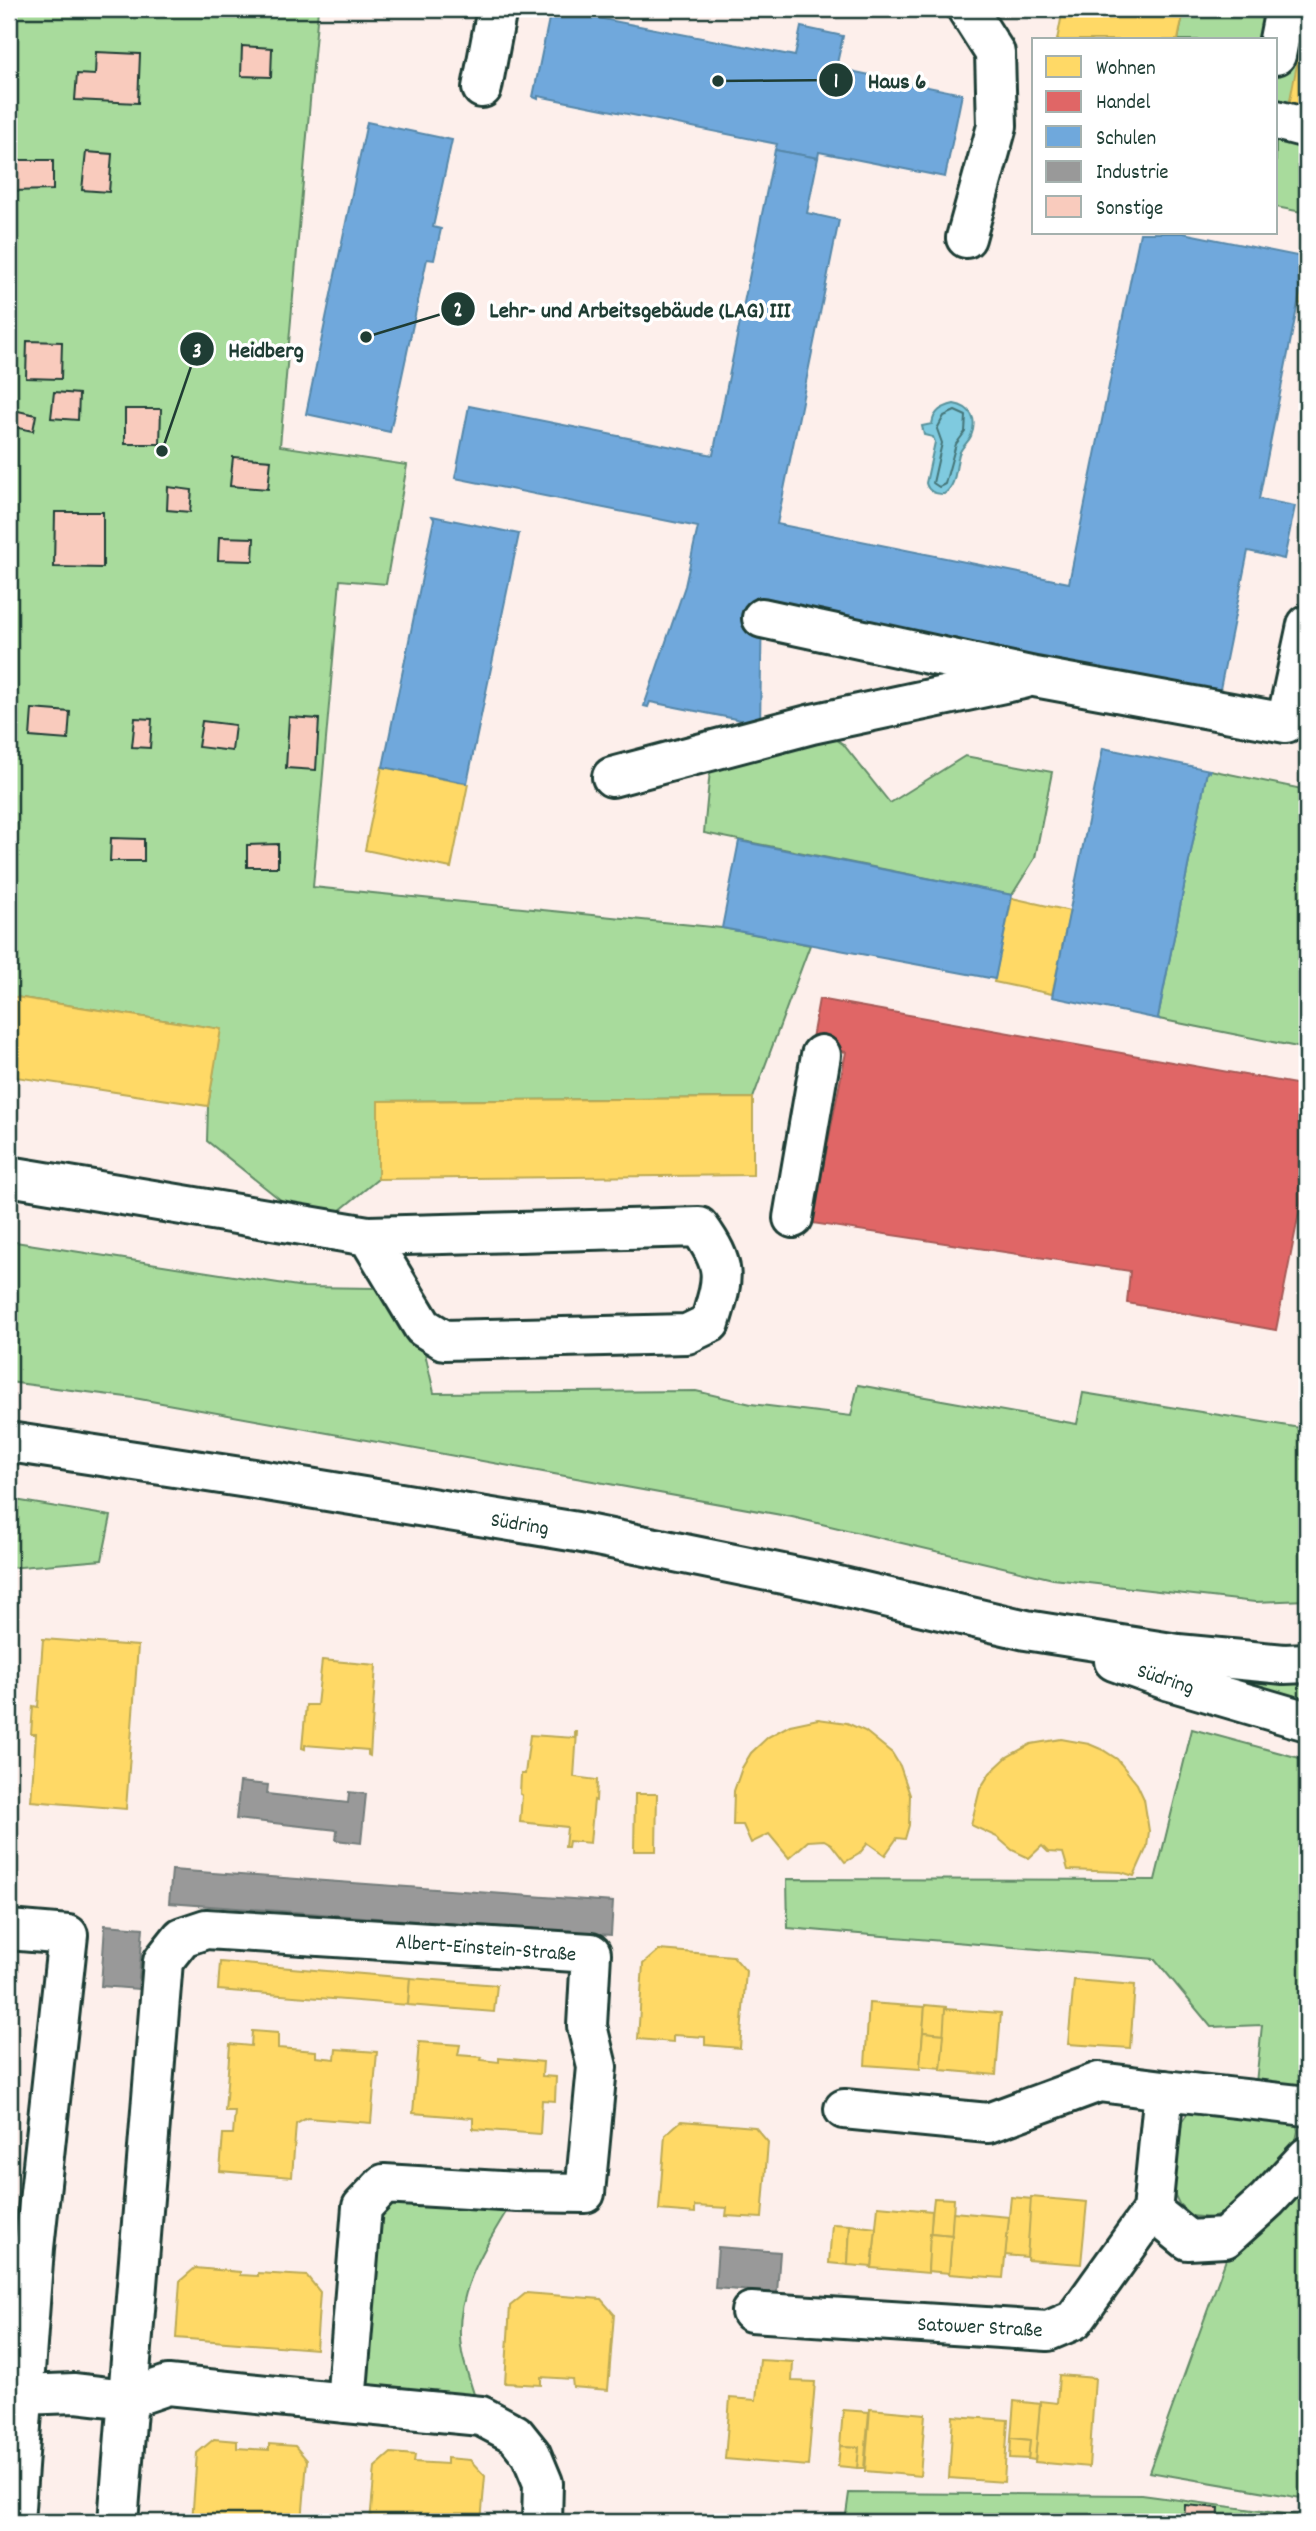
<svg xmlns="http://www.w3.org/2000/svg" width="1316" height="2531" viewBox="0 0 1316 2531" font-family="Dekko,sans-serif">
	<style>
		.green { fill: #a8db9c; stroke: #648c68; stroke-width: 2 }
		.water { fill: #7fcadf; stroke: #59929b; stroke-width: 2 }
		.homes { fill: #ffd966; stroke: #bcaa57; stroke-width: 2 }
		.shops { fill: #e06666; stroke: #a65a57; stroke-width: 2 }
		.schools { fill: #6fa8dc; stroke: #5788aa; stroke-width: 2 }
		.industry { fill: #999; stroke: #747d7b; stroke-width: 2 }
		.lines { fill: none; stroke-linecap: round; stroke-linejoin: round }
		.shore { stroke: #457578; stroke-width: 2 }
		.building { fill: #f9cbbd; stroke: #1f3d34; stroke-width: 2 }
		.minor-casing { stroke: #1f3d34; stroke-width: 44 }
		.major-casing { stroke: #1f3d34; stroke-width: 44 }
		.minor { stroke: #fff; stroke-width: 38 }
		.major { stroke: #fff; stroke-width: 38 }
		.labels { text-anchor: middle; stroke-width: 7; stroke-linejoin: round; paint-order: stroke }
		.street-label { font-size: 21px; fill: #1f3d34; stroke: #fff }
		.leader { fill: none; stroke: #1f3d34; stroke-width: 2.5 }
		.callout-dot { fill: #1f3d34; stroke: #fff; stroke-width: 2.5 }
		.mark-label { font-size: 21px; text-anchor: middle; font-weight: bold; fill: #fff }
		.callout-label { font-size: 23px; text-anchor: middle; font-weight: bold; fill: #1f3d34; stroke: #fff; stroke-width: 7; stroke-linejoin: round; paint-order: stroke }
	</style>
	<rect width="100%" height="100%" fill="#fdefeb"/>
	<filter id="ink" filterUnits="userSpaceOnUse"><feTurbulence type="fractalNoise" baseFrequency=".0143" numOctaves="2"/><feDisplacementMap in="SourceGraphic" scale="14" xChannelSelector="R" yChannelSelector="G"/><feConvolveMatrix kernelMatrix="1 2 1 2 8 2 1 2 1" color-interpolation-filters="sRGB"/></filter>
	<g filter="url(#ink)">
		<!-- green -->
		<g class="green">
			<polygon points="9,9 318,9 280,446 407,465 386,584 340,580 313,887 722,928 810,945 753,1098 379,1101 378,1179 317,1229 207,1141 208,1106 220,1029 9,996"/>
			<polygon points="1184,9 1307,9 1307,213 1276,207 1276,40 1178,40"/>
			<polygon points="812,724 843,744 890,803 965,756 1052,772 1035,858 1012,895 704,833 712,749"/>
			<polygon points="1210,770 1307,790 1307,1049 1159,1019 1158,1017 1207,771"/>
			<polygon points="9,1241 304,1287 377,1288 425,1353 434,1393 696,1391 751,1404 851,1416 858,1385 1077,1424 1083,1393 1307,1429 1307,1600 1255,1602 1053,1579 792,1517 134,1398 9,1382"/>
			<polygon points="9,1499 111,1516 102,1560 9,1568"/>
			<polygon points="1174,1665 1307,1678 1307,1704"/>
			<polygon points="1192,1729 1307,1760 1307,2087 1256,2083 1262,2025 1211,2027 1155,1959 788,1928 787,1879 1155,1880"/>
			<polygon points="1200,2106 1296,2121 1298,2131 1295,2145 1227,2213 1211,2218 1191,2216 1179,2204 1172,2189 1178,2127 1188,2113"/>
			<polygon points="1307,2183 1307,2499 1149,2472 1229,2251"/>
			<path d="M384 2184 518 2192C490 2240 450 2294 462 2353 467 2375 475 2396 481 2416L346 2403Z"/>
			<polygon points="849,2493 1142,2495 1307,2517 1307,2522 845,2522"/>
		</g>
		<!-- water -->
		<path class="water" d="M954 404C971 407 978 419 971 436 968 443 962 446 959 454 955 468 957 485 944 494 935 494 928 492 926 483L935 442 933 437 924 435 922 426 932 424C934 411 942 407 954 404Z"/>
		<!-- homes -->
		<g class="homes">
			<polygon points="1063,9 1184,9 1178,40 1057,40"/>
			<polygon points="1305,24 1307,25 1307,114 1288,110"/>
			<polygon points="1307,260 1307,305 1298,303"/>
			<polygon points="382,767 468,784 451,868 365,850"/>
			<polygon points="1012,898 1070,911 1052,994 994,982"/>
			<polygon points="9,996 221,1029 208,1106 9,1076"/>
			<polygon points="753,1098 753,1175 378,1179 378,1101"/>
			<polygon points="43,1639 138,1646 126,1809 31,1801 36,1734 31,1734 33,1706 38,1707"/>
			<polygon points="322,1660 376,1665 370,1756 368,1755 368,1750 305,1745 305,1749 302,1748 306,1705 317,1705"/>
			<polygon points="818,1719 847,1723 865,1731 892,1753 900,1766 910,1795 909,1825 905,1839 897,1838 885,1855 868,1843 859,1854 845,1862 831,1844 824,1840 808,1841 789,1858 769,1834 751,1843 743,1825 733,1825 734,1791 742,1768 751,1753 768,1737 790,1725"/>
			<polygon points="575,1732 577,1732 574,1777 597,1780 596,1801 594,1800 590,1843 569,1841 568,1847 565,1847 567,1827 520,1822 522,1795 520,1794 521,1774 525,1774 530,1735 575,1738"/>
			<polygon points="1061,1739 1089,1744 1103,1750 1117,1759 1137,1784 1144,1799 1149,1831 1147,1847 1134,1876 1121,1872 1068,1870 1063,1853 1048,1852 1042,1846 1029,1858 1012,1850 997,1837 971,1825 980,1789 990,1773 1007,1757 1031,1744"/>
			<polygon points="635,1794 657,1794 656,1851 634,1851"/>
			<polygon points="659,1950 733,1956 746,1971 740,2048 705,2045 705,2037 690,2036 673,2035 673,2042 638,2039 643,1964"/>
			<polygon points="220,1962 410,1978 408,2005 218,1990"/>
			<polygon points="410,1978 497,1985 494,2012 408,2005"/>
			<polygon points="1074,1980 1135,1985 1130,2048 1068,2044"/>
			<polygon points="869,2003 925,2007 920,2069 865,2065"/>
			<polygon points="925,2005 946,2007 944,2034 923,2032"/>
			<polygon points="945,2009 1001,2013 996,2075 941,2070"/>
			<polygon points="252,2031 278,2033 278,2048 316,2051 316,2057 335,2059 336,2049 377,2052 371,2123 307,2118 296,2124 292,2177 220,2171 223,2134 233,2134 235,2111 225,2111 230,2044 251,2046"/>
			<polygon points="923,2032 944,2034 941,2068 920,2066"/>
			<polygon points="419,2042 460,2045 458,2055 482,2057 481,2060 499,2062 499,2058 543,2062 542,2076 556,2077 555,2101 542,2100 540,2134 473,2129 473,2118 413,2113"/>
			<polygon points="681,2121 755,2127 768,2142 762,2218 726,2216 727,2208 695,2206 695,2213 659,2210 665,2135"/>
			<polygon points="1011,2197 1032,2199 1027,2257 1005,2255"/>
			<polygon points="1031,2197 1087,2202 1081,2264 1027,2260"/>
			<polygon points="934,2198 954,2199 952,2235 930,2233"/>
			<polygon points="878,2206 932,2211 928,2273 872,2268"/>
			<polygon points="953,2212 1009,2217 1003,2278 949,2274"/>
			<polygon points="832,2224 850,2225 848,2265 829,2263"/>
			<polygon points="850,2225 876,2228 872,2267 848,2265"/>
			<polygon points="930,2233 952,2235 949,2273 928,2271"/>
			<polygon points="195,2268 240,2272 240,2275 258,2276 258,2273 307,2276 320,2292 316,2349 176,2338 180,2281"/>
			<polygon points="526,2293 601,2299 614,2314 608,2390 573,2387 572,2379 541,2377 541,2385 505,2383 510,2306"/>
			<polygon points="760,2360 793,2362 792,2381 815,2382 808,2466 725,2459 730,2398 756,2400"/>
			<polygon points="1059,2375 1095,2378 1089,2467 1035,2462 1040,2401 1057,2403"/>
			<polygon points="1014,2401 1040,2404 1035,2460 1028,2459 1030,2440 1011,2438"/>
			<polygon points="870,2409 925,2414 920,2476 865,2471"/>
			<polygon points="843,2410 869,2412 864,2468 857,2468 859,2447 840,2446"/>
			<polygon points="953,2416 1008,2420 1004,2482 949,2478"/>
			<polygon points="1011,2438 1030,2440 1028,2459 1010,2458"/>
			<polygon points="214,2439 237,2441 237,2448 269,2450 269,2444 295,2446 307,2460 302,2522 192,2522 197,2453"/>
			<polygon points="840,2446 859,2447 857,2468 838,2466"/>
			<polygon points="391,2453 415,2455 414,2462 447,2464 447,2458 470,2460 485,2476 481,2522 370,2522 375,2467"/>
		</g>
		<!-- shops -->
		<polygon class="shops" points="819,999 1307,1086 1307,1172 1276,1330 1127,1303 1130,1271 812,1223 846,1052 811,1044"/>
		<!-- schools -->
		<g class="schools">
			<polygon points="551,9 795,56 801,27 843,36 836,68 962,94 945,177 819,152 818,158 775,150 777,144 538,96 538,99 533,97"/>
			<polygon points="367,122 452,140 433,227 441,229 434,260 427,259 390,432 306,414"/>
			<polygon points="775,150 818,158 807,213 839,220 777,524 1069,583 1140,233 1183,233 1307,258 1259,499 1295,506 1284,559 1248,551 1219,694 762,602 760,728 756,723 650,702 648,707 644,706 685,586 698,527 455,478 469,406 713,455"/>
			<polygon points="432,516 519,534 467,783 383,767 434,519"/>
			<polygon points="1103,748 1210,770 1210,772 1207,771 1158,1017 1159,1019 1052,997"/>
			<polygon points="739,841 1012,895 995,979 722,928"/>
		</g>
		<!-- industry -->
		<g class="industry">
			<polygon points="240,1782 268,1785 267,1794 348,1803 349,1792 366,1794 361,1843 336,1840 337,1830 236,1819"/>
			<polygon points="172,1870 613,1902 611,1935 169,1903"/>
			<polygon points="105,1925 143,1928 138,1989 101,1986"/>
			<polygon points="718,2247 780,2252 777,2293 715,2288"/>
		</g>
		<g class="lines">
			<!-- shore -->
			<polygon class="shore" points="955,411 966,416 965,432 956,444 945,484 939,487 933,483 942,443 937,429 944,416"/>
		</g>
		<!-- building -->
		<g class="building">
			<polygon points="242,46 272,48 271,77 241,76"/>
			<polygon points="96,52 140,54 138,103 75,100 77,74 95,75"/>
			<polygon points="86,152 112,154 109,192 82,190"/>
			<polygon points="9,160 53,160 53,190 9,191"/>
			<polygon points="27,341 62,342 61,379 26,378"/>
			<polygon points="54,392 79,394 78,420 51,418"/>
			<polygon points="9,409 36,415 33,431 9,426"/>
			<polygon points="125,409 161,409 160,444 125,444"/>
			<polygon points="233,457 271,460 268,489 230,486"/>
			<polygon points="168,487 192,490 190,512 167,510"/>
			<polygon points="55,512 103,512 103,568 54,567"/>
			<polygon points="219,537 254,538 253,561 218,560"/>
			<polygon points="32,709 70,712 68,740 30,737"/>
			<polygon points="289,717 319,719 316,770 286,768"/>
			<polygon points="135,718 152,719 150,748 132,747"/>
			<polygon points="202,721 235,725 232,751 198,747"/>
			<polygon points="111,838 144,839 144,861 110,861"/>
			<polygon points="278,844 278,867 247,867 247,845"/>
			<polygon points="1185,2505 1219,2508 1218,2522 1184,2522"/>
		</g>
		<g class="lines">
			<!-- minor casing -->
			<g class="minor-casing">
				<g id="minor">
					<polyline points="1276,55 1285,9"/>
					<polyline points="482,88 497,9"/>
					<polyline points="1276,120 1307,128"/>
					<polyline points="966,238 997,126 995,53 967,9"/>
					<polyline points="762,618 1035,677 1286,723 1307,625"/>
					<polyline points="612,777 812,724 1023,679"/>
					<path d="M9 1176 368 1236 699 1227C728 1268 724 1277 710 1323L687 1334 444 1340 423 1327 368 1236"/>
					<polyline points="793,1218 821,1055"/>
					<polyline points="9,1930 68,1935 34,2248 14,2522"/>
					<polyline points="1307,2106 1164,2090 1152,2211 1188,2240 1225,2238 1267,2200 1307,2157"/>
					<polyline points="844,2109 988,2123 1099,2082 1164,2090"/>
					<polyline points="751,2312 1048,2331 1074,2320 1152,2211"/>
					<polyline points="22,2395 75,2393 127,2399 168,2385 346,2403"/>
					<polyline points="118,2522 163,1961 182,1937 206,1929 591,1953 587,2026 597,2067 585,2193 518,2192 384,2184 362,2207 346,2403 481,2416 515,2434 531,2454 543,2483 542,2522"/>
				</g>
			</g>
			<!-- major casing -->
			<g class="major-casing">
				<g id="major">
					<polyline points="9,1442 254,1479 577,1532 817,1581 1026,1630 1178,1654 1284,1664 1307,1663"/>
					<polyline points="1114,1661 1170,1681 1307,1721"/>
				</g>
			</g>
			<!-- minor -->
			<use href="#minor" class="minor"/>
			<!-- major -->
			<use href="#major" class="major"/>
		</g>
	</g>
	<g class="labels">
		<!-- street labels -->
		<g class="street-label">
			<text transform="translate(520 1523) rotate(9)" y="7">Südring</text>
			<text transform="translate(1166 1678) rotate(18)" y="7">Südring</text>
			<text transform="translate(486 1947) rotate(4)" y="7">Albert-Einstein-Straße</text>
			<text transform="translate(980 2326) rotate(3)" y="7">Satower Straße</text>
		</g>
	</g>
	<!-- callouts -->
	<path class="leader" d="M718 81L836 80M366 337L458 309M162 451L197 349"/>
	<g class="callout-dot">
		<circle cx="718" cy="81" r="7"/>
		<circle cx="366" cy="337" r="7"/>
		<circle cx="162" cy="451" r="7"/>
		<circle cx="836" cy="80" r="18"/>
		<circle cx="458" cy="309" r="18"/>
		<circle cx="197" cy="349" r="18"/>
	</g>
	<g class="mark-label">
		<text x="836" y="87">1</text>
		<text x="458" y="316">2</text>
		<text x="197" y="357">3</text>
	</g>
	<g class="callout-label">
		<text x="897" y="88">Haus 6</text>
		<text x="640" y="317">Lehr- und Arbeitsgebäude (LAG) III</text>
		<text x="266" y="357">Heidberg</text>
	</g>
	<!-- margin -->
	<rect width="1316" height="2531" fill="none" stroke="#fff" stroke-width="35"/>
	<rect x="18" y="18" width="1281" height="2496" fill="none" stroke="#1f3d34" stroke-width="2.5" filter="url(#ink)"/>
	<!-- legend -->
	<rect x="1032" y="38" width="245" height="196" fill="#ffffff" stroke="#a5b1ae" stroke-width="2"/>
	<rect x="1046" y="56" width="35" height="21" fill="#ffd966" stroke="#a5b1ae" stroke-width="2"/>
	<text x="1096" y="74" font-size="21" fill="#1f3d34">Wohnen</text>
	<rect x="1046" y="91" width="35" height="21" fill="#e06666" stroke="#a5b1ae" stroke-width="2"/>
	<text x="1096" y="108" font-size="21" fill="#1f3d34">Handel</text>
	<rect x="1046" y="126" width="35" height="21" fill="#6fa8dc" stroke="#a5b1ae" stroke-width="2"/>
	<text x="1096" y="144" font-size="21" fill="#1f3d34">Schulen</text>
	<rect x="1046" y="161" width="35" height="21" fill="#999999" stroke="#a5b1ae" stroke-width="2"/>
	<text x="1096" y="178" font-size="21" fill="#1f3d34">Industrie</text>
	<rect x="1046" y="196" width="35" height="21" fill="#f9cbbd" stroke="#a5b1ae" stroke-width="2"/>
	<text x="1096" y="214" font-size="21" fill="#1f3d34">Sonstige</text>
</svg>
